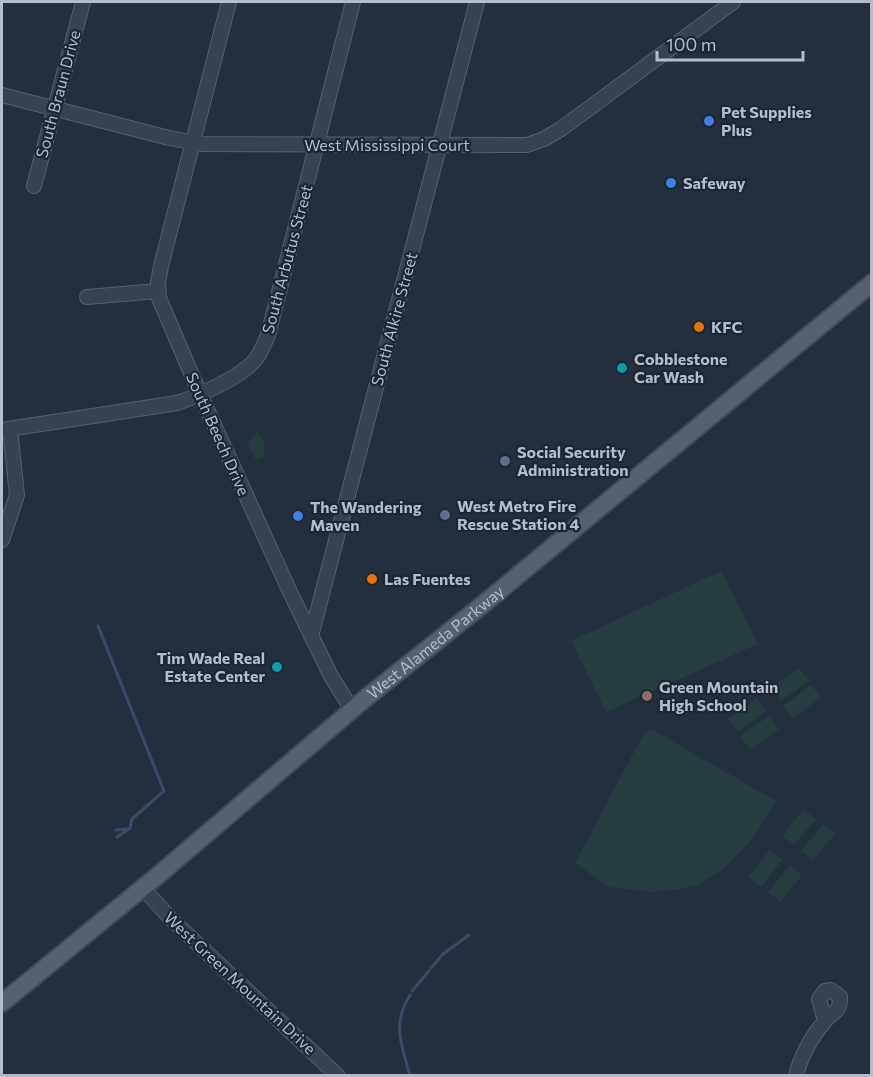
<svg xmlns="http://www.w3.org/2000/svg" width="873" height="1077" viewBox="0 0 873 1077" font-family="Commissioner,sans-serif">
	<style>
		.green { fill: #263c3f }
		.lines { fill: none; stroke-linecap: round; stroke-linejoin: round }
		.stream { stroke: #394c67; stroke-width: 3 }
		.minor-casing { stroke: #565f6c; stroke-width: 16 }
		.major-casing { stroke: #414a57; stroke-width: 20 }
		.minor { stroke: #38414e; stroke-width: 14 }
		.major { stroke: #56606e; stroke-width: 16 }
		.shop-dot { fill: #3f7fe0; stroke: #1d2633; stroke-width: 2 }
		.food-dot { fill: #e8710a; stroke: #1d2633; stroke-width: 2 }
		.culture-dot { fill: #0f9aa8; stroke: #1d2633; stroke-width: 2 }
		.service-dot { fill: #5c6f8a; stroke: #1d2633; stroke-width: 2 }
		.education-dot { fill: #8d6e63; stroke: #1d2633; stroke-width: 2 }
		.labels { text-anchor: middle; stroke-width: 4.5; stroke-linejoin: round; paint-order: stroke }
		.street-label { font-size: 16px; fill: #b4bcc9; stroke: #1d2633 }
		.poi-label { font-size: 16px; font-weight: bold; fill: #b4bcc9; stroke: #1d2633; text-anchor: start }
	</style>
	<rect width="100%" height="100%" fill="#242f3e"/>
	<!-- green -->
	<g class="green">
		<polygon points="258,431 264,443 264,457 256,460 247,444"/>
		<polygon points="721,571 758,644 606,712 571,641"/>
		<polygon points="799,668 809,681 781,701 771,688"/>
		<polygon points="811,685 821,697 793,719 783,706"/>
		<polygon points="757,698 766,711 738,732 728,719"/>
		<polygon points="769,716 779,729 750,750 740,736"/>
		<polygon points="653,730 776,801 754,837 722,870 699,884 676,890 649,892 609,887 575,863 644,733"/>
		<polygon points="804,809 816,819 794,845 782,836"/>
		<polygon points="823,824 835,834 813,861 801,851"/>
		<polygon points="770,850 782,860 761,887 748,877"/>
		<polygon points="790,865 802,875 781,902 768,892"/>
	</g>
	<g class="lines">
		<!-- stream -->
		<g class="stream">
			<polyline points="98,626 164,791 132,819 130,828 117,837"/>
			<polyline points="116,830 126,829"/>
			<polyline points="431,968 443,954 469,935"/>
			<polyline points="412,991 429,971"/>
			<path d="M410 1076C402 1044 391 1026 410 995"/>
		</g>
		<!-- minor casing -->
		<g class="minor-casing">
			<g id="minor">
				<polyline points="229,2 161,266 158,283 159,298 200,394 290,592 331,676 352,710"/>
				<polyline points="2,95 169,138 202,144 527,145 544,139 561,129 733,2"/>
				<polyline points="34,186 83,2"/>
				<polyline points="87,297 158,291"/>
				<path d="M2 430 177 403C198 396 241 377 255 360 261 353 264 344 268 335L353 2"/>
				<polyline points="2,540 17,495 10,429"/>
				<polyline points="311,636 477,2"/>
				<polyline points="143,888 171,919 338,1076"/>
				<path d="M796 1076C801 1055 812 1036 826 1020 829 1016 833 1014 837 1010 840 1006 840 1002 840 997L831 990 825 991 819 999 825 1021"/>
			</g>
		</g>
		<!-- major casing -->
		<g class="major-casing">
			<g id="major">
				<path id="s1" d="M2 1003 156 877 367 697 476 610 872 283"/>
			</g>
		</g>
		<!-- minor -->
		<use href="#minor" class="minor"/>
		<!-- major -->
		<use href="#major" class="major"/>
	</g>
	<!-- markers -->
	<g class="shop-dot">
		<circle cx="709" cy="121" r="6"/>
		<circle cx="671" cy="183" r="6"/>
		<circle cx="298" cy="516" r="6"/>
	</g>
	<g class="food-dot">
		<circle cx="699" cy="327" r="6"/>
		<circle cx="372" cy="579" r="6"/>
	</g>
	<g class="culture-dot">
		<circle cx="622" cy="368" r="6"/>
		<circle cx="277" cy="667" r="6"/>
	</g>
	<g class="service-dot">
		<circle cx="505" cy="461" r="6"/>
		<circle cx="445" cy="515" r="6"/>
	</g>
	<circle class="education-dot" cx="647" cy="696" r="6"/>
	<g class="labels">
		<!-- street labels -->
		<g class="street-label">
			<text transform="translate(58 94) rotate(-75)" y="6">South Braun Drive</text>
			<text x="387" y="151">West Mississippi Court</text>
			<text transform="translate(287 259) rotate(-75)" y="6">South Arbutus Street</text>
			<text transform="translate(394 319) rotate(-75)" y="6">South Alkire Street</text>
			<text transform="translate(218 434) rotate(66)" y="6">South Beech Drive</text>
			<text dy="6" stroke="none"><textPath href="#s1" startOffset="564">West Alameda Parkway</textPath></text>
			<text transform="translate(240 983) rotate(43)" y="6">West Green Mountain Drive</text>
		</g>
		<!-- poi labels -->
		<g class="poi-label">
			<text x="721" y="118">Pet Supplies<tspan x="721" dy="18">Plus</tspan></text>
			<text x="683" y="189">Safeway</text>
			<text x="711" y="333">KFC</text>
			<text x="634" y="365">Cobblestone<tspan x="634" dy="18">Car Wash</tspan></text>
			<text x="517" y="458">Social Security<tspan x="517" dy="18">Administration</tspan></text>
			<text x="457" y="512">West Metro Fire<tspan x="457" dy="18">Rescue Station 4</tspan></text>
			<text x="310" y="513">The Wandering<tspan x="310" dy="18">Maven</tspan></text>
			<text x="384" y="585">Las Fuentes</text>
			<text x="265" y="664" text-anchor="end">Tim Wade Real<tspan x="265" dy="18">Estate Center</tspan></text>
			<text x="659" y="693">Green Mountain<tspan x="659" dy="18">High School</tspan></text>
		</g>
	</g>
	<!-- border -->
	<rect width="873" height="1077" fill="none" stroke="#b4bcc9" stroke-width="6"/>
	<!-- scale -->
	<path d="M657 51v9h146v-9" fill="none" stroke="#b4bcc9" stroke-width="3"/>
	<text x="666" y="51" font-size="18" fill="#b4bcc9" stroke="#1d2633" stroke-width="4.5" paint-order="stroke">100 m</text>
</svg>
